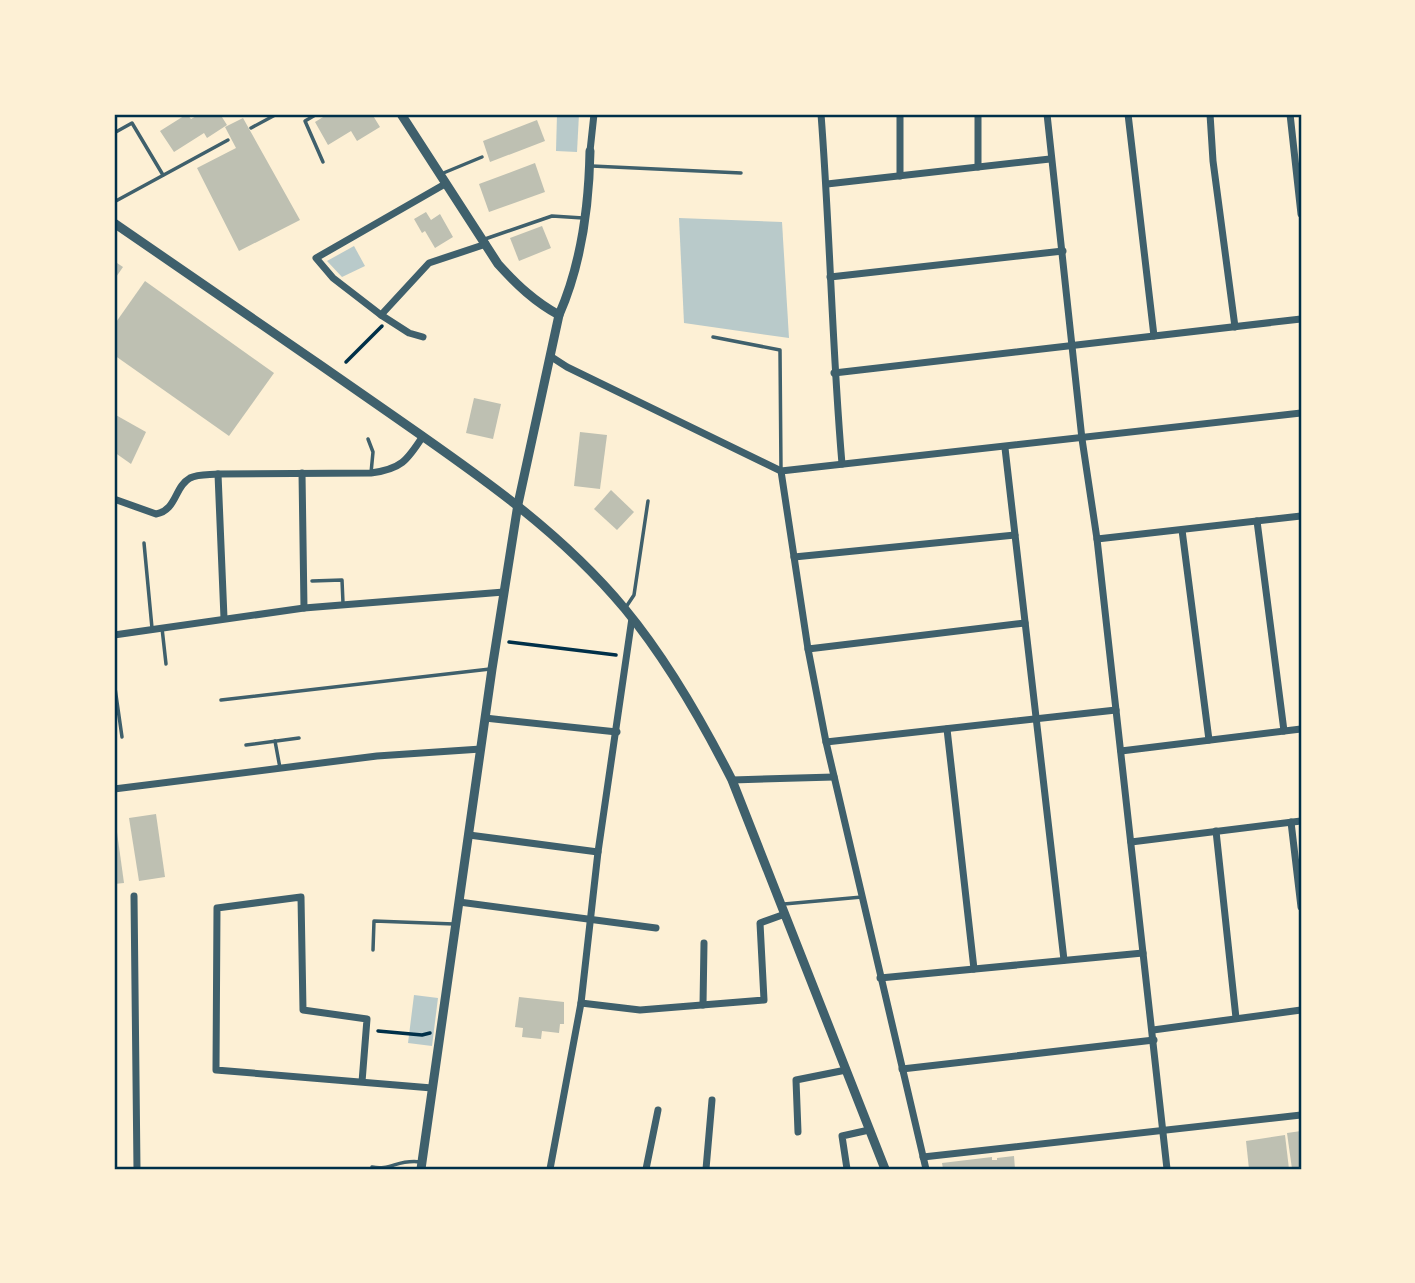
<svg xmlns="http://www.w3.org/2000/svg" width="1415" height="1283" viewBox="0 0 1415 1283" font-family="'Nunito Sans',sans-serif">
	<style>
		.green { fill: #b9caca }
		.building { fill: #bec0b2 }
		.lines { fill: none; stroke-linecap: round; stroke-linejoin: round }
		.path { stroke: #003049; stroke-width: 3.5 }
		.service { stroke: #3f606c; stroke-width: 3.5 }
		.minor { stroke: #3f606c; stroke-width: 7 }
		.tertiary { stroke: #3f606c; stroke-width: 9 }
		.neatline { fill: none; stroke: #003049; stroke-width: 2.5 }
	</style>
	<rect width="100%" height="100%" fill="#fdf0d5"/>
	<!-- green -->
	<g class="green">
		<polygon points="557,114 579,114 577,152 556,151"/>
		<polygon points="679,218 782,222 789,338 684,323"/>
		<polygon points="354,246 365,266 342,277 327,261"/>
		<polygon points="414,995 438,998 432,1046 408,1043"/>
	</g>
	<!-- building -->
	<g class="building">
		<polygon points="187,114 191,119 200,114 220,114 227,125 207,138 204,133 174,152 160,131"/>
		<polygon points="328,114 372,114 380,127 357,141 351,131 328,145 315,122"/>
		<polygon points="243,118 300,220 239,251 197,168 236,148 225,127"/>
		<polygon points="537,120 545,141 490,162 483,141"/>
		<polygon points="535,163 545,192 489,212 479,184"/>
		<polygon points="426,212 431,220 440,214 453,237 435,248 425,231 422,233 414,219"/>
		<polygon points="542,226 551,248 519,261 510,238"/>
		<polygon points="114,261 123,267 114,280"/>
		<polygon points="145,281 274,373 229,436 114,355 114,325"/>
		<polygon points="474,398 501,404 493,439 466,433"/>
		<polygon points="114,414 146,432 131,464 114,452"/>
		<polygon points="580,432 607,435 600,489 574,486"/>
		<polygon points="611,490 634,512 617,530 594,509"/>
		<polygon points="156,814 165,877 139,881 129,818"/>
		<polygon points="116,825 124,883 114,884 114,826"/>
		<polygon points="519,997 564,1002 564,1024 560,1024 559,1033 542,1031 541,1039 522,1037 523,1028 515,1027"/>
		<polygon points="1301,1131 1301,1169 1292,1169 1287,1133"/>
		<polygon points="1285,1135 1289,1169 1249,1169 1246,1141"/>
		<polygon points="1014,1156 1015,1169 943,1169 942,1163 992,1157 992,1160 997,1160 997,1158"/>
	</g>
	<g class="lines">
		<!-- path -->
		<g class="path">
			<polyline points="346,362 382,326"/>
			<polyline points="509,642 616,655"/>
			<polyline points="378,1031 422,1035 430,1033"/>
		</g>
		<!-- service -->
		<g class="service">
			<polyline points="317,114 305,121 323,162"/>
			<polyline points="251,128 277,114"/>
			<polyline points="114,133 132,123 163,175"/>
			<polyline points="592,166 741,173"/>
			<polyline points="441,174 482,157"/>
			<polyline points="114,202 228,140"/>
			<polyline points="485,239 552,216 583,218"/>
			<polyline points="713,337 780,350 781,471"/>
			<polyline points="368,439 373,452 371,473"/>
			<polyline points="144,543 152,628"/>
			<polyline points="312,581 342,580 343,603"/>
			<polyline points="626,607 634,595 648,501"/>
			<polyline points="162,628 166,664"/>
			<polyline points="114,681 122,737"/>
			<polyline points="221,700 490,669"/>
			<polyline points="275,741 280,768"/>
			<polyline points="246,745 299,738"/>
			<polyline points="784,904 862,897"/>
			<polyline points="373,950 374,921 454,924"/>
			<path d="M372 1167C390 1171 398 1159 420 1162"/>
		</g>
		<!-- minor -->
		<g class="minor">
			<path d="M821 114C830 231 832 348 842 464"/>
			<polyline points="900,114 900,176"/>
			<polyline points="978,114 978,167"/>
			<polyline points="1047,114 1082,439 1097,539 1167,1169"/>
			<polyline points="1128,114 1154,336"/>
			<polyline points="1210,114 1213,161 1235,327"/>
			<polyline points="1290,114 1301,214"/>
			<polyline points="590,151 594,114"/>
			<polyline points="445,184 316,258 333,278 381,315 429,263 486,244"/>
			<polyline points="827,184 1050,159"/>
			<polyline points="830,277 1063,251"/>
			<polyline points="381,315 409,333 423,337"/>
			<polyline points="550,356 567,367 781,471 808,649 826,742 926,1169"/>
			<polyline points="834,373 1301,319"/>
			<polyline points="1005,448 1064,960"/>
			<polyline points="781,471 1301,413"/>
			<polyline points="302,473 304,608"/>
			<polyline points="218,474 224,618"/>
			<path d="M114 499 156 514C177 510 174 487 190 478 198 474 209 475 218 474L371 473C401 469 407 461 423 436"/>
			<polyline points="1257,521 1284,731"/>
			<polyline points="1182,530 1209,740"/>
			<polyline points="1097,539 1301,516"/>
			<polyline points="794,557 1015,535"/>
			<polyline points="114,635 304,608 504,592"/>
			<polyline points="808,649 1025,623"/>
			<polyline points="485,718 617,732"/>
			<polyline points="947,729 974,969"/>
			<polyline points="826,742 1116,710"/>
			<polyline points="1121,751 1301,729"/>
			<polyline points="732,780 834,777"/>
			<polyline points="114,789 377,756 481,749"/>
			<polyline points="1291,822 1301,907"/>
			<polyline points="1216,831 1236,1018"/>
			<polyline points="469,835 598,852"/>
			<polyline points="1131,842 1301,821"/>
			<polyline points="134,896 137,1169"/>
			<polyline points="459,902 656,928"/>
			<polyline points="880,978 1143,953"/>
			<polyline points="581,1003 640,1010 764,1000 760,923 785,914"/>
			<polyline points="703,1005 704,943"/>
			<polyline points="1153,1030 1301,1010"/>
			<polyline points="902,1069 1154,1040"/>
			<polyline points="362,1082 367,1019 303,1010 301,897 217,908 216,1070 432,1088"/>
			<polyline points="798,1132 796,1080 846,1070"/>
			<polyline points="923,1157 1301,1115"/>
			<polyline points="550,1169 581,1003 598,852 632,618"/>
			<polyline points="646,1169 658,1110"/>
			<polyline points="706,1169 712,1100"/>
			<polyline points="847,1169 842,1136 869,1130"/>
		</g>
		<!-- tertiary -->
		<g class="tertiary">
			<path d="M401 114 498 264C517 285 535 302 559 315"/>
			<path d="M114 223C204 285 295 347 385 410 471 470 558 528 625 609 668 661 702 721 732 780L885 1169"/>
			<path d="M421 1169 492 669 518 504 559 315C581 265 589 205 590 151"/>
		</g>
	</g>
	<!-- border -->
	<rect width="1415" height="1283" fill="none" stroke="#fdf0d5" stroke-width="231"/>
	<rect x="116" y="116" width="1184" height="1052" class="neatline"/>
</svg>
